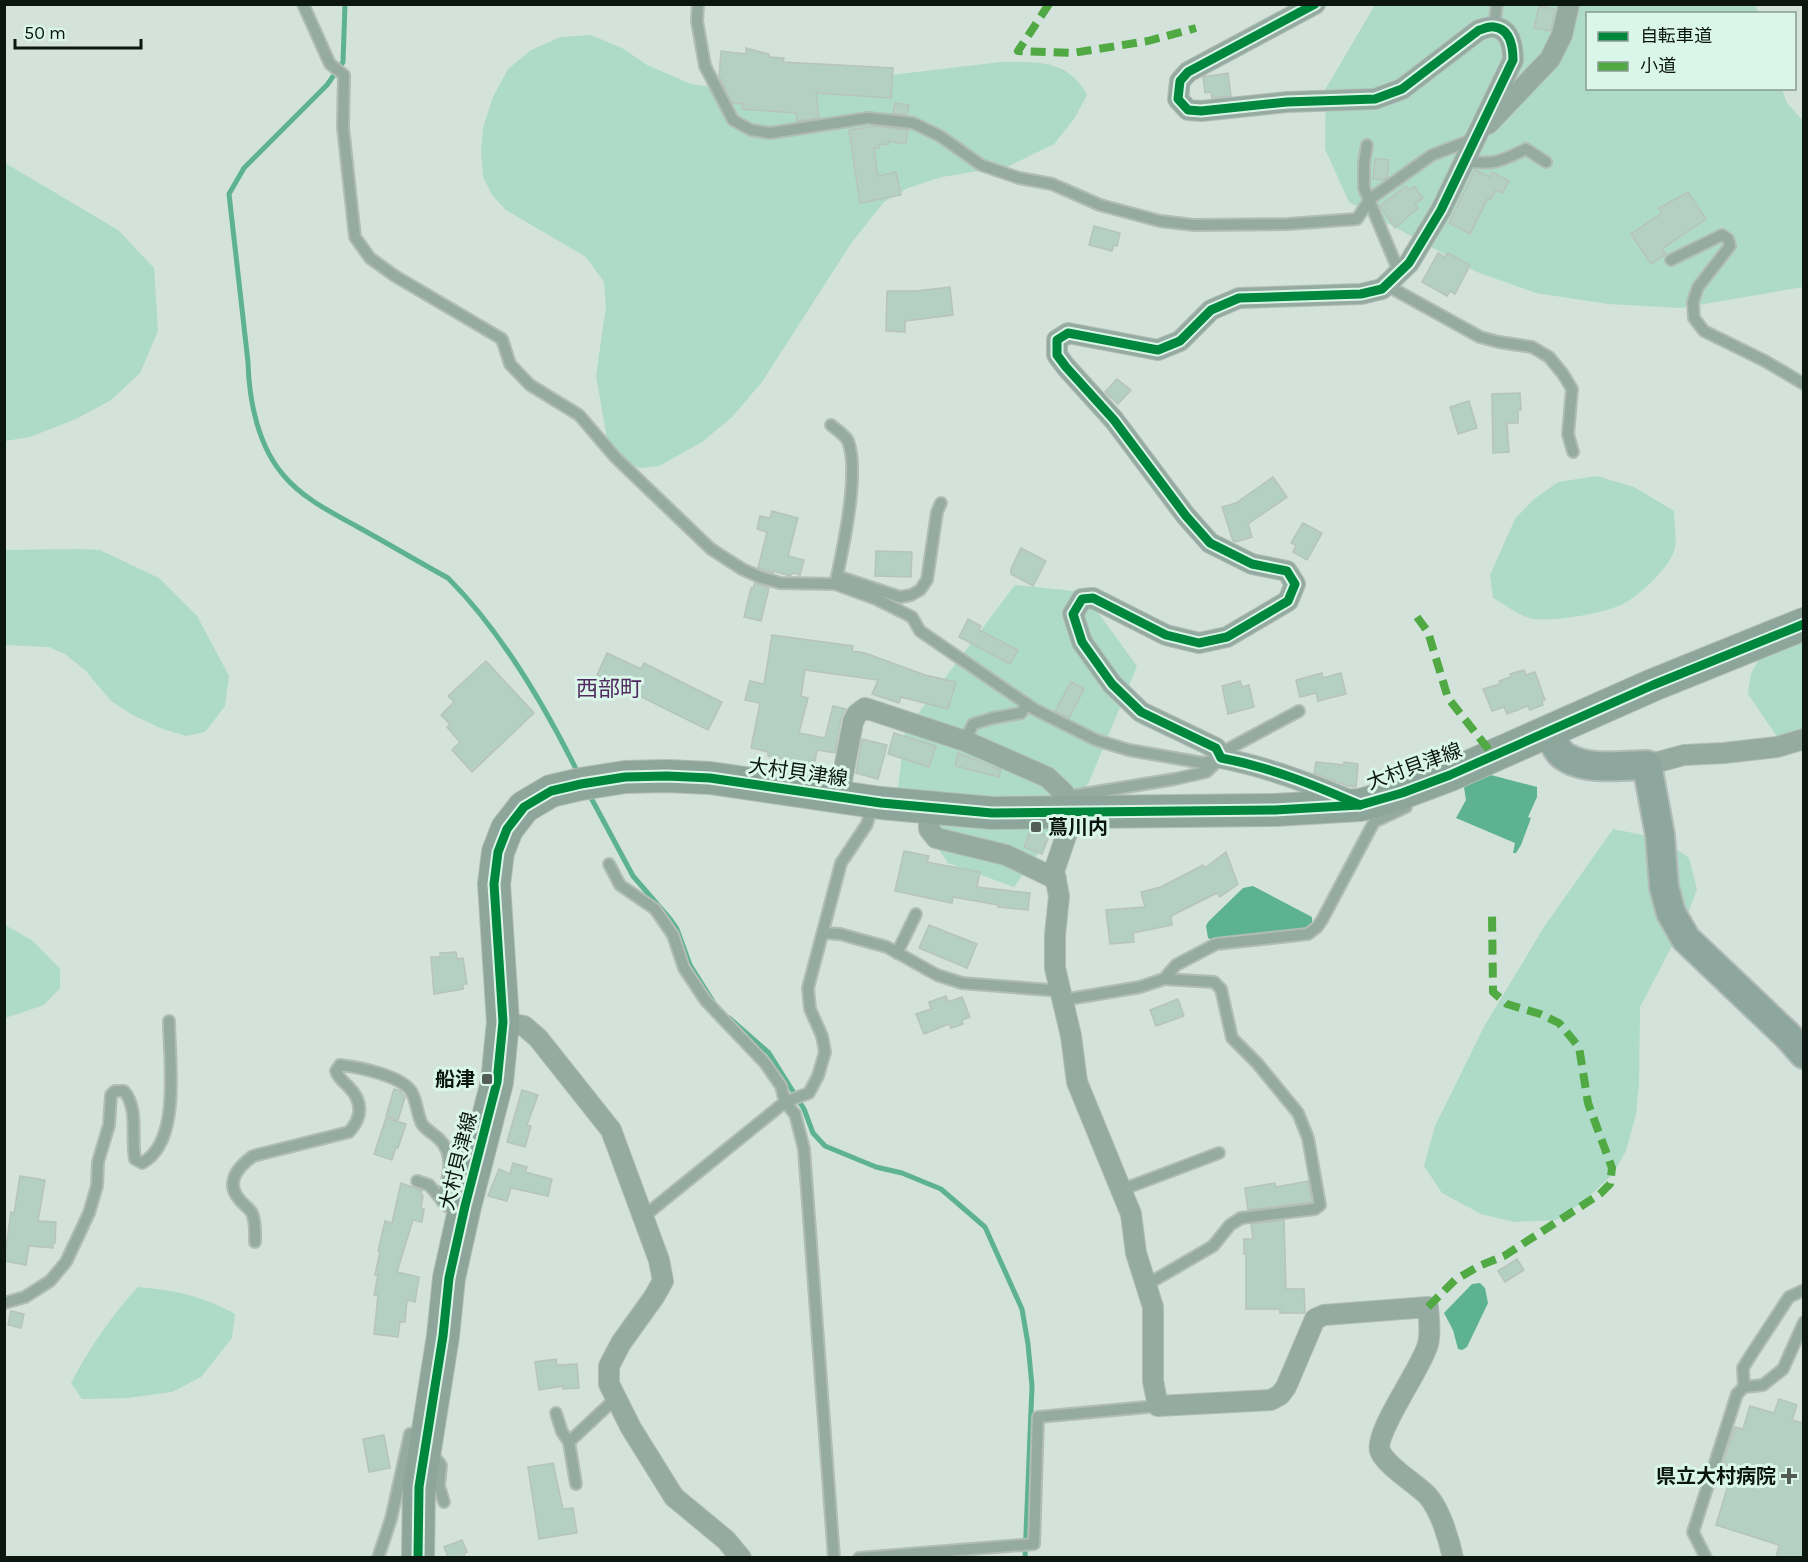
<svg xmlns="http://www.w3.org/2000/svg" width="1808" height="1562" viewBox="0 0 1808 1562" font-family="Karla,'Noto Sans JP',sans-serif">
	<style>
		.green { fill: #addbc7 }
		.water { fill: #5db294 }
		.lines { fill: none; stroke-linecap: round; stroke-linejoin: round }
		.stream { stroke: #5db294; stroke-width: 5 }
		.building { fill: #b4cfc4; stroke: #b7c3bd; stroke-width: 1.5 }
		.lane-casing { stroke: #b1bcb7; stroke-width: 14 }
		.street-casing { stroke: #b1bcb7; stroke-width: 22 }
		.secondary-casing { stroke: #b1bcb7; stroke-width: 32 }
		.primary-casing { stroke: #b1bcb7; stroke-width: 34 }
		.lane { stroke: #95aba1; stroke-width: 10 }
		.street { stroke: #95aba1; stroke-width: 20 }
		.secondary { stroke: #8da79e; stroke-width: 28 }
		.primary { stroke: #8da59a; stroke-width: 32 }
		.quiet { stroke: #50a942; stroke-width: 8; stroke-dasharray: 15 8; stroke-linecap: butt }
		.cycleway-casing { stroke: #daf6e8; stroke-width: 13 }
		.cycleway { stroke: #00873e; stroke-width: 9 }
		.poi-dot { fill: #525d58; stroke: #daf6e8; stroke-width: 2 }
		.labels { text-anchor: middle; stroke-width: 6; stroke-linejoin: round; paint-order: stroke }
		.street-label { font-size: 20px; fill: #0c1611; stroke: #daf6e8 }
		.poi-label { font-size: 20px; font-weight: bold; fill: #0c1611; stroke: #daf6e8; text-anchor: end }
		.quarter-label { font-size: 22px; fill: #512a60; stroke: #daf6e8 }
	</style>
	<rect width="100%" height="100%" fill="#d3e2db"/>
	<!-- green -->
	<g class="green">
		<polygon points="1375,5 1755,5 1758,13 1588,14 1588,88 1782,89 1787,103 1803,121 1803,287 1681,308 1608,304 1536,293 1477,272 1349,202 1325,149 1326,88"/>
		<path d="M591 35 622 48 647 65 691 84 748 92 1001 62C1038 62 1068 59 1087 95L1074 119 1054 144 1009 166 942 177 908 188 884 202 852 242 762 382 732 417 702 442 659 466 641 468 611 461 596 376 606 306 604 282 586 257 506 210 492 195 483 177 481 151 483 128 493 97 508 69 531 50 561 37Z"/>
		<polygon points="5,163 118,230 154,268 158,331 140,373 111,400 76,419 30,437 5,441"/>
		<path d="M1597 476 1634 487 1674 511C1674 522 1677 537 1675 548 1671 567 1638 597 1621 605 1604 613 1553 622 1534 619 1520 617 1506 605 1493 598L1490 575 1515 519 1533 500 1558 482Z"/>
		<polygon points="80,549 100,550 159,578 197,616 229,676 225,706 205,732 186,736 160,728 131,714 111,701 86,671 65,654 49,647 5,645 5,550"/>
		<polygon points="1015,585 1083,592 1137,666 1089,782 1014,887 948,863 898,788 905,731"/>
		<polygon points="1803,630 1803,731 1778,738 1748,694 1751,674 1763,652"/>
		<polygon points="1613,829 1662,839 1689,858 1697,889 1685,921 1640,1007 1639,1084 1636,1114 1626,1151 1612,1175 1584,1201 1556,1220 1515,1222 1481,1214 1442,1193 1424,1166 1435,1126 1485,1025 1544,927"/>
		<polygon points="5,925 33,941 60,969 60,988 44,1005 5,1018"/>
		<path d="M138 1287C178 1291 199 1295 235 1314L232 1338 201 1377 172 1392 128 1398 82 1399 71 1383C90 1347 111 1316 138 1287Z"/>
	</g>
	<!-- water -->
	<g class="water">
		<polygon points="1491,775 1537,787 1537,797 1528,817 1531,818 1521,845 1516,853 1513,853 1515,843 1456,818 1466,800 1464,787"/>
		<polygon points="1253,886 1312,917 1312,925 1306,929 1212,940 1208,938 1206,926 1208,922 1243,888"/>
		<polygon points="1480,1283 1485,1288 1488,1303 1467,1347 1462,1350 1458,1349 1453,1330 1444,1313 1472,1284"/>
	</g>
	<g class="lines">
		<!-- stream -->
		<g class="stream">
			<path d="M345 4 343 62 327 85 244 168 229 194 248 362C249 401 258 447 285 477 304 499 331 512 356 526 387 543 417 561 448 578 501 631 546 708 579 775"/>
			<polyline points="589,794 633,876 670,919 677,929 690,965 714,1003"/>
			<polyline points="729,1018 769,1053 804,1109 813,1133 825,1146 876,1167 902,1173 941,1189 985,1227 1022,1309 1028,1344 1032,1386 1025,1558"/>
		</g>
	</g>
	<!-- building -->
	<g class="building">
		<polygon points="1539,6 1555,9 1551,31 1534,28"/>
		<polygon points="746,48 769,54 769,57 784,58 783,62 893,68 891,98 816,93 819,118 797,121 796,113 742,109 743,104 732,103 719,76 721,51 746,54"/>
		<polygon points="1228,73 1231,96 1212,98 1211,92 1205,93 1203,77"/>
		<polygon points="895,103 909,105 907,115 893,113"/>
		<polygon points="875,126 908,130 906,144 888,141 889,144 879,145 879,148 874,148 878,176 896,172 901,195 860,203 849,130"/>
		<polygon points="1375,159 1389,160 1387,178 1384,180 1373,179"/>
		<polygon points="1475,170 1490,177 1492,172 1509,181 1502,193 1496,190 1491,199 1488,198 1470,234 1449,223"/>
		<polygon points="1406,186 1409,190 1414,186 1423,198 1415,204 1418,208 1395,228 1380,206"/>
		<polygon points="1688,192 1706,219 1662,249 1666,254 1651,264 1631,234 1662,213 1659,208"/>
		<polygon points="1094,226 1120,233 1117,246 1114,245 1112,251 1089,245"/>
		<polygon points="1438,253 1445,257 1448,253 1470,265 1455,294 1450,291 1447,296 1422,282"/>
		<polygon points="950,287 953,315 905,321 905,332 886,331 887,291 916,291"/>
		<polygon points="1117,379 1131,390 1118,404 1105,392"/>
		<polygon points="1520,393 1521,410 1518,410 1518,423 1507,423 1509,452 1493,453 1492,394"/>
		<polygon points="1469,401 1477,428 1458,434 1450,407"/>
		<polygon points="1273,477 1287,497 1248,524 1252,537 1236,542 1233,541 1222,507 1236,503"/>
		<polygon points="772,511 798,518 788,556 804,560 800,575 793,573 790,576 773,571 773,573 758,568 767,532 757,529 760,516 770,518"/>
		<polygon points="1303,523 1322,533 1307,560 1293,552 1296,545 1291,543"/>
		<polygon points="1021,548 1046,561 1033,586 1011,574 1011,569"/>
		<polygon points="876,551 912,552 911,577 875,576"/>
		<polygon points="755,583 769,588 761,621 744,617 751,588 753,588"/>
		<polygon points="968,619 981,626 979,630 1018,650 1010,664 959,637"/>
		<polygon points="772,635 853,646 852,651 865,653 925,675 956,682 948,709 901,697 899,703 872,694 878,680 805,670 801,696 808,698 799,733 825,738 833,706 846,709 841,719 835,753 817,750 815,761 812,760 810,771 792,767 793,761 768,756 768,752 751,748 760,703 745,700 750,681 764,684"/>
		<polygon points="607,653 641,669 644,663 722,702 708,730 597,675"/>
		<polygon points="486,661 534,713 472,772 452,750 460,742 447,727 450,724 441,715 454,702 448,696"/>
		<polygon points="1524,670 1526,675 1535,672 1545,700 1542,700 1543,705 1530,710 1528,706 1507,714 1504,707 1492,711 1483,689 1500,684 1499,681 1511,677 1510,674"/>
		<polygon points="1322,673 1323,678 1341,673 1346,694 1318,701 1316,693 1300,697 1296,680"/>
		<polygon points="1240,681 1242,687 1249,685 1254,707 1228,714 1222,686"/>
		<polygon points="1071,682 1084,689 1069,718 1055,711"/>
		<polygon points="894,733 936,746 929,767 888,754"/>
		<polygon points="862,739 887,745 878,779 856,773"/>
		<polygon points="958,753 1001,770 999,777 955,766"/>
		<polygon points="1316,762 1344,765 1344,762 1358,764 1356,787 1348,786 1314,773"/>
		<polygon points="1030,831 1049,836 1042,854 1024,847"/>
		<polygon points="904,851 929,856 927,862 980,872 977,887 1030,893 1028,910 998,907 998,905 953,897 952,903 895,891"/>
		<polygon points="1226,852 1238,884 1220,897 1217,893 1171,916 1172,925 1133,933 1134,942 1110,944 1106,910 1145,907 1141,892 1161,887 1203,865 1205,868"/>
		<polygon points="929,925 977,944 967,968 919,948"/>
		<polygon points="456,952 457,959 463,958 467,984 463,984 463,989 434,994 431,957 440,957 440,953"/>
		<polygon points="946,996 948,1002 962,997 970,1017 962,1020 963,1024 951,1028 949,1024 924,1034 916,1014 931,1009 929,1002"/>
		<polygon points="1178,999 1184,1016 1156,1026 1150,1010"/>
		<polygon points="394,1089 400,1091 405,1097 398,1120 386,1116"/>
		<polygon points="522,1090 538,1095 527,1125 531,1126 525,1147 507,1142"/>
		<polygon points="386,1118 406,1124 398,1148 396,1147 392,1160 374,1154"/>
		<polygon points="513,1163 527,1167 525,1172 552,1179 548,1196 511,1188 507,1201 488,1196 499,1169 510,1174"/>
		<polygon points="20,1176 45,1180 38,1221 56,1222 55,1243 53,1243 53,1248 29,1246 26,1265 4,1261 11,1212 14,1213"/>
		<polygon points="1308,1181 1312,1202 1248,1210 1245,1188 1275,1183 1276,1187"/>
		<polygon points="401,1183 422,1191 421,1195 423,1196 421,1208 424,1209 422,1222 413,1220 397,1272 419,1277 415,1302 407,1300 405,1322 400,1322 398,1337 374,1334 378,1295 374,1295 378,1275 375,1275 380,1252 378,1251 385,1221 392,1223"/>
		<polygon points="1284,1220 1286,1289 1304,1289 1305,1313 1280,1313 1280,1309 1246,1309 1246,1254 1244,1254 1244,1239 1253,1239 1251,1224"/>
		<polygon points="1517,1259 1524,1270 1505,1282 1498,1271"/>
		<polygon points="11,1311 24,1314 21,1328 8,1325"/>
		<polygon points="556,1359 557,1365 577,1364 579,1388 563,1389 563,1386 539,1390 535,1362"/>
		<polygon points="1779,1399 1797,1405 1792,1420 1803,1423 1803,1557 1776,1557 1779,1545 1716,1525 1732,1472 1732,1467 1723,1464 1735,1427 1743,1429 1750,1406 1774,1413"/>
		<polygon points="384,1435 390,1468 369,1472 363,1439"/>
		<polygon points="553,1463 563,1509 573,1508 577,1533 539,1539 528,1467"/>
		<polygon points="462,1540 467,1552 464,1553 465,1557 448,1557 444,1547"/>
	</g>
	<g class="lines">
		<!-- lane casing -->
		<g class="lane-casing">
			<g id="lane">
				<polyline points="303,4 330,64 344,75 343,127 355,237 370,258 395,276 502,339 510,364 530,385 579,415 616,458 711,549 742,569 760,577 780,583 835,584 876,599 912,617 920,631 1034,709 1096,740 1129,750 1203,763 1221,758"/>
				<polyline points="698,4 697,21 705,66 733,120 751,130 770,133 868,118 913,123 940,136 981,165 1019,178 1052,184 1100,205 1160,221 1194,225 1288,224 1357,219 1370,199 1432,155 1474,139"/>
				<polyline points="1494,27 1497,4"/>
				<polyline points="1367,145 1364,163 1364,188 1399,272"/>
				<path d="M1464 161C1494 165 1500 162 1526 149L1546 162"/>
				<polyline points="1671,260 1722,235 1728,239 1730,246 1698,287 1693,302 1694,318 1704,331 1765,361 1804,384"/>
				<polyline points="1386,285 1480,337 1499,342 1532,347 1549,357 1563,374 1572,389 1568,434 1573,452"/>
				<path d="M831 425C837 430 845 435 848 441 860 472 843 548 836 581"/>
				<polyline points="837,576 900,597 911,595 920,590 927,580 937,512 941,503"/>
				<polyline points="965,741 973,724 993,718 1021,713 1027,704"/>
				<polyline points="1219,754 1299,711"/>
				<polyline points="1065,797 1175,779 1206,772 1219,760"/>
				<polyline points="609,864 620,885 655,909 673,935 684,968 706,1001 765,1063 781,1086 785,1102 795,1114 804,1149 834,1558"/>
				<polyline points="823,933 840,934 887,947 937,975 962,983 1061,991"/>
				<polyline points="897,953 916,914"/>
				<polyline points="1063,1000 1140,987 1164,979 1176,965 1216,944 1308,934 1317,927 1322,920 1374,822 1406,807"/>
				<polyline points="417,1181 429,1185 447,1206 462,1212"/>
				<polyline points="1121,1190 1219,1153"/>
				<polyline points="643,1217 785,1102 809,1093 818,1076 825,1052 822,1036 810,1009 808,988 841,863 867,824 872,805"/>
				<path d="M255 1242C255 1233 256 1222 252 1213 249 1208 243 1204 239 1199 225 1182 238 1167 253 1156L349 1132C363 1117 363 1101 348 1086 343 1081 339 1079 336 1071L340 1065C358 1067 404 1076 412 1093 417 1102 417 1114 422 1124 426 1130 434 1134 439 1139 457 1156 447 1181 442 1201"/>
				<polyline points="1146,1285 1213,1246 1230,1225 1241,1218 1315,1209 1320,1205 1308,1138 1298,1113 1257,1063 1232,1038 1221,989 1214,982 1164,979"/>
				<path d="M4 1303 25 1297 50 1281 66 1262 89 1213 97 1186 98 1162 109 1125 111 1095 115 1091H124C139 1109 131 1137 135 1159L142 1163C182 1142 169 1059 169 1021"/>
				<polyline points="1744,1387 1743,1368 1751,1355 1789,1297 1804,1290"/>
				<polyline points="556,1413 562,1432 569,1442"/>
				<polyline points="430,1451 441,1465 439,1486 444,1502"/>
				<polyline points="576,1484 569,1442 616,1398"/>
				<polyline points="378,1558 391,1519 410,1434 425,1432"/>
				<polyline points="859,1558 1034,1544 1038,1417 1158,1406"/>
				<polyline points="1706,1558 1693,1532 1737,1394 1744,1387 1763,1385 1783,1369 1804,1322"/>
			</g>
		</g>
		<!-- street casing -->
		<g class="street-casing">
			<g id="street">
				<path d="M1315 4 1188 72 1180 81 1178 99 1188 110 1201 111 1287 102 1375 99 1402 89 1479 30C1483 29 1490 26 1494 27 1511 29 1513 48 1513 60L1441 210 1409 263 1382 289 1361 294 1239 298 1211 310 1180 341 1158 350 1068 333 1057 340V355L1066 367 1114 420 1186 516 1210 543 1252 564 1287 571 1295 584 1288 601 1227 637 1199 643 1166 635 1093 598 1082 599 1073 614 1082 642 1112 684 1141 712 1216 748 1221 758C1267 767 1309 783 1352 801"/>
				<polyline points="1488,124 1550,59 1562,35 1569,4"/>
				<polyline points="1647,765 1684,755 1724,753 1777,747 1804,739"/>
				<path d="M839 796 853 722 857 714 865 708 965 741 1047 777 1064 793 1070 813 1069 827 1054 871 1059 896 1055 935V968L1071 1036 1077 1082 1131 1214 1136 1253 1153 1307V1381L1158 1406 1271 1400 1280 1395 1286 1387 1315 1319 1324 1315 1428 1307C1429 1319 1431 1332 1428 1344 1422 1368 1374 1432 1380 1451 1386 1466 1415 1483 1427 1495 1440 1509 1449 1539 1453 1558"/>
				<polyline points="929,808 929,829 936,838 1006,855 1056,879"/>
				<polyline points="503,1022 524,1026 538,1038 611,1130 659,1260 663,1281 654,1297 621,1343 609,1366 609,1384 631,1428 674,1497 726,1540 741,1558"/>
			</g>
		</g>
		<!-- secondary casing -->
		<g class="secondary-casing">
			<path id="secondary" d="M1549 731C1553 741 1557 753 1567 758 1590 771 1621 765 1647 765L1660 835 1664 887 1671 913 1686 939 1788 1036 1804 1054"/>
		</g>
		<!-- primary casing -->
		<g class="primary-casing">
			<polyline id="primary" points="418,1558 419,1487 443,1336 449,1278 465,1206 497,1082 503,1022 494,884 498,852 507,829 524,807 551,791 581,784 625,777 667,776 710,778 881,803 992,813 1275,810 1360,805 1402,793 1450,775 1653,685 1804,624"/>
		</g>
		<!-- lane -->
		<use href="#lane" class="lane"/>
		<!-- street -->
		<use href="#street" class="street"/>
		<!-- secondary -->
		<use href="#secondary" class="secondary"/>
		<!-- primary -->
		<use href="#primary" class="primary"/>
		<!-- quiet -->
		<g class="quiet">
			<polyline points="1049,4 1018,51 1073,53 1148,41 1196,28"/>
			<polyline points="1417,617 1428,632 1448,698 1493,755"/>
			<polyline points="1428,1307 1455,1280 1479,1266 1504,1256 1600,1194 1610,1184 1612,1168 1588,1103 1579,1047 1559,1023 1540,1014 1507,1004 1493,992 1492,912"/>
		</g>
		<!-- cycleway casing -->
		<g class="cycleway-casing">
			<g id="cycleway">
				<path d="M1315 4 1188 72 1180 81 1178 99 1188 110 1201 111 1287 102 1375 99 1402 89 1479 30C1483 29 1490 26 1494 27 1511 29 1513 48 1513 60L1441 210 1409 263 1382 289 1361 294 1239 298 1211 310 1180 341 1158 350 1068 333 1057 340V355L1066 367 1114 420 1186 516 1210 543 1252 564 1287 571 1295 584 1288 601 1227 637 1199 643 1166 635 1093 598 1082 599 1073 614 1082 642 1112 684 1141 712 1216 748 1221 758C1270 767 1314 785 1360 805"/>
				<polyline points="418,1558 419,1487 443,1336 449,1278 465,1206 497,1082 503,1022 494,884 498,852 507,829 524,807 551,791 581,784 625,777 667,776 710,778 881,803 992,813 1275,810 1360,805 1402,793 1450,775 1653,685 1804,624"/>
			</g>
		</g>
		<!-- cycleway -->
		<use href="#cycleway" class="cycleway"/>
	</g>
	<!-- markers -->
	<g class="poi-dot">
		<rect x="1030" y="821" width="12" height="12" rx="3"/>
		<rect x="481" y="1073" width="12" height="12" rx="3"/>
		<path d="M1786 1467h6v6h6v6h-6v6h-6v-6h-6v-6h6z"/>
	</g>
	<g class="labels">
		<!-- street labels -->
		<g class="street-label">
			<text transform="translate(1414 766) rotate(-20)" y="7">大村貝津線</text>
			<text transform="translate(798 772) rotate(8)" y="7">大村貝津線</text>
			<text transform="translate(458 1161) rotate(-76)" y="7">大村貝津線</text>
		</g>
		<!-- poi labels -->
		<g class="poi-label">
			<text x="1048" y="834" text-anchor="start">蔦川内</text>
			<text x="475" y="1086">船津</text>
			<text x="1776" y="1483">県立大村病院</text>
		</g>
		<!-- quarter labels -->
		<g class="quarter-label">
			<text x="609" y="696">西部町</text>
		</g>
	</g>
	<!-- border -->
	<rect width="1808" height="1562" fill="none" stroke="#0c1611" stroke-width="12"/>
	<!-- legend -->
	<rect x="1586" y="12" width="210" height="78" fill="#daf6e8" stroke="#889c92" stroke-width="1.5"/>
	<rect x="1598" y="32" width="30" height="9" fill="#00873e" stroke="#889c92" stroke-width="1.5"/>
	<text x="1640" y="42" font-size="18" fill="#0c1611">自転車道</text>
	<rect x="1598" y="62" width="30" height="9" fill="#50a942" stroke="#889c92" stroke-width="1.5"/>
	<text x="1640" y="72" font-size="18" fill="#0c1611">小道</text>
	<!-- scale -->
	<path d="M15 39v9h126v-9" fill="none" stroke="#0c1611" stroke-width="3"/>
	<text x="24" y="39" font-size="18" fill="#0c1611" stroke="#daf6e8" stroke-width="4.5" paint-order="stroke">50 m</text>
</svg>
